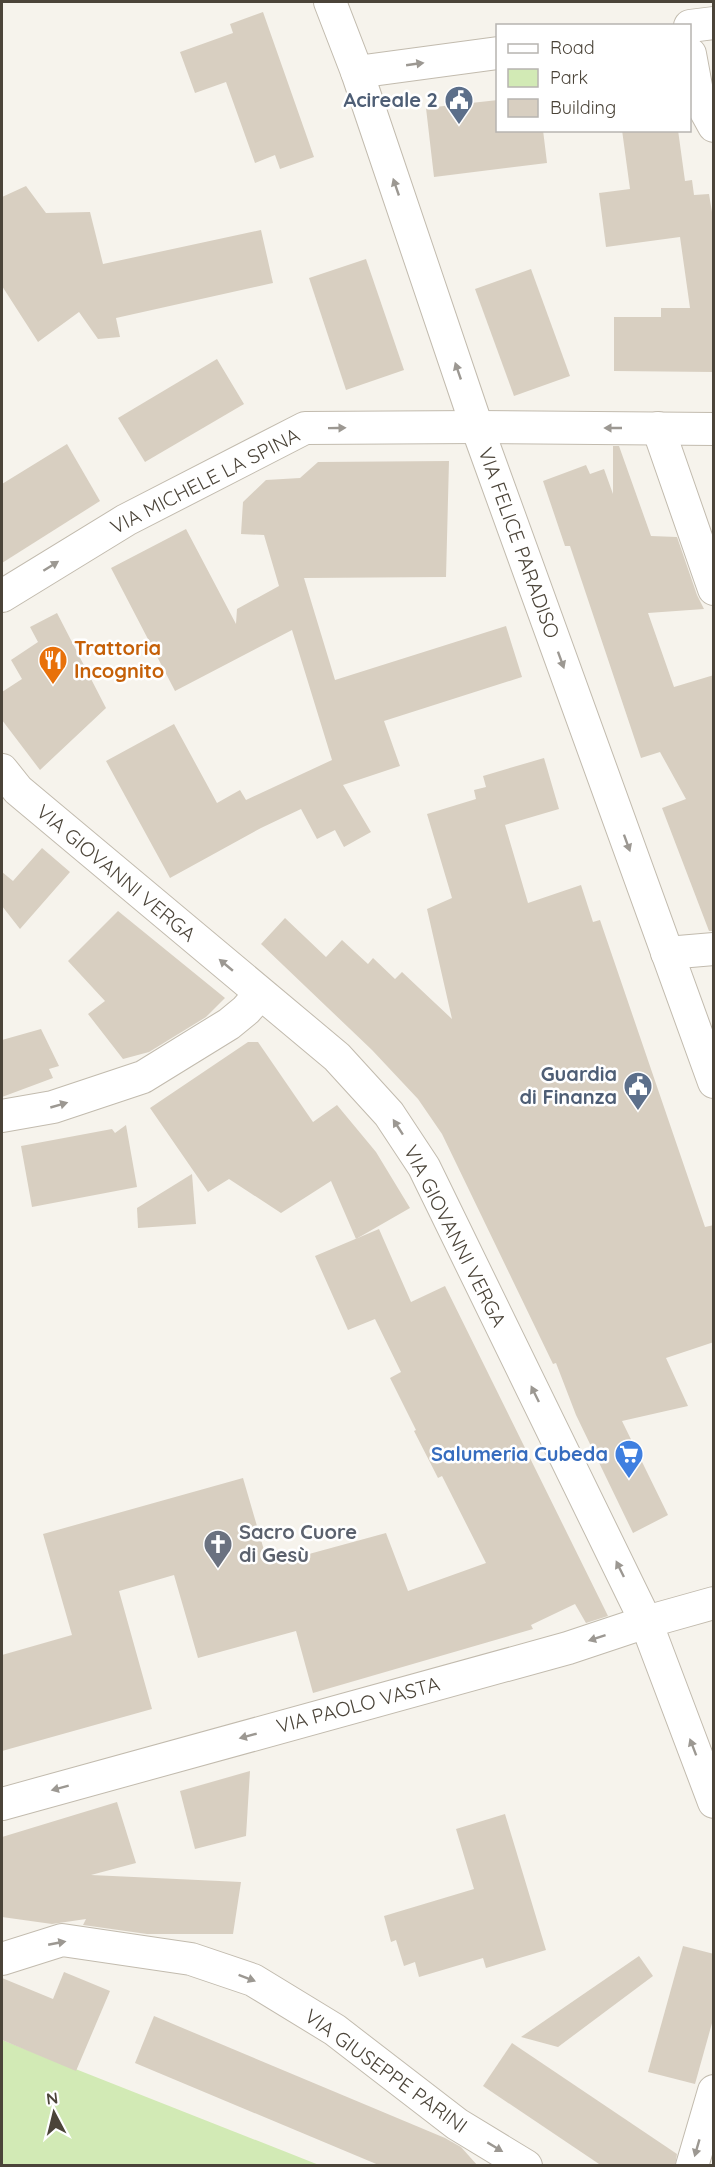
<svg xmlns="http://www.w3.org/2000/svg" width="715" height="2167" viewBox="0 0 715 2167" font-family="Quicksand,sans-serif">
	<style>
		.green { fill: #d2eab5 }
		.building { fill: #d8cfc1 }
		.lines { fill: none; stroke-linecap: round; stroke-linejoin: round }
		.minor-casing { stroke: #c2bbae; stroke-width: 34 }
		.minor { stroke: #fff; stroke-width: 32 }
		.oneway { fill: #9c9892 }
		.labels { text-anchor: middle; stroke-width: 5; stroke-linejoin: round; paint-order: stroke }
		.service-label { font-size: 20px; font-weight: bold; fill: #4e5e75; stroke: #fff; text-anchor: end }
		.street-label { font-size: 20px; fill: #4b4439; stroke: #fff }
		.food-label { font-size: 20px; font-weight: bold; fill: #c56008; stroke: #fff; text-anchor: start }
		.shop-label { font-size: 20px; font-weight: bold; fill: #366cbe; stroke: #fff; text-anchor: end }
		.worship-label { font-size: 20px; font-weight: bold; fill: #5b616d; stroke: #fff; text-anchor: start }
	</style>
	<rect width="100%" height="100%" fill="#f6f3ec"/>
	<!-- green -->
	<polygon class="green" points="2,2040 319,2165 2,2165"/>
	<!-- building -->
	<g class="building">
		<polygon points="263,12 314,157 280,169 275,155 255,163 226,82 195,93 180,52 233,33 230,24"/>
		<polygon points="498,100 498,130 543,130 547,163 434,177 426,108"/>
		<polygon points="622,130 678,130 685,181 692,180 694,195 709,194 714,224 714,372 614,371 614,317 661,317 661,308 690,308 680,237 606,247 599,193 630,189"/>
		<polygon points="26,186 46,213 90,212 103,264 261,230 273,283 116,318 120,337 98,339 79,312 38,342 2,286 2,197"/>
		<polygon points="366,259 404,370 346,390 309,278"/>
		<polygon points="531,269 570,376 514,396 475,289"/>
		<polygon points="217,359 244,404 145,462 118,418"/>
		<polygon points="67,444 100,501 2,563 2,484"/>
		<polygon points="613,446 619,446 651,536 677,537 697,595 704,609 648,613 674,687 714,675 714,931 709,931 662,808 686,799 660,752 641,758 570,546 565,546 543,481 586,465 590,474 604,469 613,494"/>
		<polygon points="449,461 446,577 304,578 335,680 506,626 522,677 384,721 400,766 343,785 371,832 344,847 335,830 317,839 301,809 261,828 170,878 106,761 174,724 217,803 240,790 246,800 332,760 292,630 175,691 111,568 186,529 236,624 237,609 279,586 264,535 241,534 243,502 266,480 300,478 318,462"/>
		<polygon points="57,613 106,708 40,770 2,720 2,692 22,679 11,660 38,642 30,627"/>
		<polygon points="544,758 559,809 505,825 528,903 581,885 593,922 600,920 705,1227 714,1225 714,1342 666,1358 688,1406 622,1421 668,1515 633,1533 576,1415 556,1363 553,1364 442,1134 418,1099 372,1050 261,944 285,918 326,957 342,940 368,964 373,958 395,979 402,972 452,1019 427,909 452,898 427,814 476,799 474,790 486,787 483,776"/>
		<polygon points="42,848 70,872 20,929 2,906 2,872 13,881"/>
		<polygon points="118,911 225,998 206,1017 149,1052 123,1059 88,1014 105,1001 68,961"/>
		<polygon points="41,1029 59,1066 49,1069 53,1078 2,1097 2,1040"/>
		<polygon points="248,1042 258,1042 313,1122 337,1105 376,1152 410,1208 356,1239 331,1181 281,1213 229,1179 208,1192 150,1108"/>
		<polygon points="126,1125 137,1187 32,1207 21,1146 112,1129 115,1133"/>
		<polygon points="192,1174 196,1224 138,1228 137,1208"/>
		<polygon points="379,1229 411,1302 445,1286 608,1616 586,1623 575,1604 531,1625 533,1629 313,1693 296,1631 198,1658 174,1575 119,1591 152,1709 2,1751 2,1655 72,1635 43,1534 243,1478 266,1557 285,1552 287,1560 386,1533 408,1591 486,1563 442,1476 438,1478 414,1431 416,1430 390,1378 401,1372 375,1319 348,1330 315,1256"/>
		<polygon points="250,1771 246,1836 195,1849 180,1791"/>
		<polygon points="117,1802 136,1863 91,1875 241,1882 233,1934 147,1934 83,1925 86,1919 52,1924 2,1917 2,1837"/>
		<polygon points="505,1814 546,1950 486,1968 483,1958 419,1977 415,1962 404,1966 396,1940 391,1942 384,1916 474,1889 456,1829"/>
		<polygon points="683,1946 714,1954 714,2016 695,2084 648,2072"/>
		<polygon points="639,1956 653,1976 558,2047 521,2037"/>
		<polygon points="64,1972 110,1991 76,2071 2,2040 2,1978 53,1999"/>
		<polygon points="154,2016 445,2138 461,2147 478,2166 381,2166 135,2063"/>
		<polygon points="512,2043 677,2154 675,2166 602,2166 483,2086"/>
	</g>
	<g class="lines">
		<!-- minor casing -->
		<g class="minor-casing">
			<g id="minor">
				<polyline points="330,2 357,72 477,427 714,1082"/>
				<polyline points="690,26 714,23"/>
				<polyline points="690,54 698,97 714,126"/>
				<polyline points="357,72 498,53"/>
				<polyline points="658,428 714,589"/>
				<polyline points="2,596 126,520 305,428 477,427 714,429"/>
				<polyline points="2,770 18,790 337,1057 389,1114 424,1167 646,1622 714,1802"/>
				<polyline points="667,953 714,949"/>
				<polyline points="2,1116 53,1107 143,1077 229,1024 246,1010 260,994"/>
				<polyline points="2,1804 568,1648 646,1622 714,1603"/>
				<polyline points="2,1959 62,1940 191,1959 253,1980 335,2030 457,2124 526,2166"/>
				<polyline points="692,2166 714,2091"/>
			</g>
		</g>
		<!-- minor -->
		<use href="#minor" class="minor"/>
	</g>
	<!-- one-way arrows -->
	<defs><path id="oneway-solid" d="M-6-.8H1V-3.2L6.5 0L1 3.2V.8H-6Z" transform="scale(1.5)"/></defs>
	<g class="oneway">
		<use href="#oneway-solid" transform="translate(415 64) rotate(-8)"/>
		<use href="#oneway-solid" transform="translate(396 187) rotate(-109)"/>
		<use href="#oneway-solid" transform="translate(458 371) rotate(-109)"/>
		<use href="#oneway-solid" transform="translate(337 428) rotate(-1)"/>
		<use href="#oneway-solid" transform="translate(613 428) rotate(-180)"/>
		<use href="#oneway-solid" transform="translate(51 566) rotate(-32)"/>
		<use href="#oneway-solid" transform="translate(561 660) rotate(70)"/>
		<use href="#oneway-solid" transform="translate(627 843) rotate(70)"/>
		<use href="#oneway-solid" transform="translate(226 965) rotate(-140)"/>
		<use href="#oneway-solid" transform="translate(59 1105) rotate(-16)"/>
		<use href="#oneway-solid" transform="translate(398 1127) rotate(-123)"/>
		<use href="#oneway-solid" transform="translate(535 1394) rotate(-116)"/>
		<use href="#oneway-solid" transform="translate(620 1569) rotate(-116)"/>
		<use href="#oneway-solid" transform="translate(597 1638) rotate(162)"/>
		<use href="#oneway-solid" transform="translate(248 1736) rotate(165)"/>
		<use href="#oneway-solid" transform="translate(693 1747) rotate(-111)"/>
		<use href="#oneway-solid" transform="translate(60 1788) rotate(165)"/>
		<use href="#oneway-solid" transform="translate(57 1943) rotate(-11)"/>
		<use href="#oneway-solid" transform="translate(247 1978) rotate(21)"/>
		<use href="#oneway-solid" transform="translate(495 2147) rotate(31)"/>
		<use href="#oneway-solid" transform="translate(697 2148) rotate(106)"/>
	</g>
	<!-- icons -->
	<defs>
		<g id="civic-pin" transform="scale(1.5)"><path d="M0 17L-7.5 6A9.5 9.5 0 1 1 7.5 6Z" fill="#5c6f8a" stroke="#fff"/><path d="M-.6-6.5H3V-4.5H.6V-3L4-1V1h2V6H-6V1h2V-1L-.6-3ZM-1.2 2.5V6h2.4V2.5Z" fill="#fff"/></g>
		<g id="restaurant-pin" transform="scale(1.5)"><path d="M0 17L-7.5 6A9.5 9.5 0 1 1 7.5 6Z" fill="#e8710a" stroke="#fff"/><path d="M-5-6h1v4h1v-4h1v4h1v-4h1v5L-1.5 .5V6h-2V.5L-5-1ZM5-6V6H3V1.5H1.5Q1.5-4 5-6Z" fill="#fff"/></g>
		<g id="supermarket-pin" transform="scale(1.5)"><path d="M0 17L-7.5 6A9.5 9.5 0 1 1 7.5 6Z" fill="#3f7fe0" stroke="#fff"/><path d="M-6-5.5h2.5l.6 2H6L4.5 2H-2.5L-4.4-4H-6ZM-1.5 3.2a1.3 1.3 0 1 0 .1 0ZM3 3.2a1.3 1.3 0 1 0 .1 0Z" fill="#fff"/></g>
		<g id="church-pin" transform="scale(1.5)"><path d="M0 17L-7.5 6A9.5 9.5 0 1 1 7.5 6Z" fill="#6b7280" stroke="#fff"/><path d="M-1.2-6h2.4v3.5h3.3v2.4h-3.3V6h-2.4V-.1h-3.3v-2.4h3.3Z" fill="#fff"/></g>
	</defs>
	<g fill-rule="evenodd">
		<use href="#civic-pin" x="459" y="100"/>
		<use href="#restaurant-pin" x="53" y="660"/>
		<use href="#civic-pin" x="638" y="1086"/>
		<use href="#supermarket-pin" x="629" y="1454"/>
		<use href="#church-pin" x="218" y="1544"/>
	</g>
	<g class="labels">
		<!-- service labels -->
		<g class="service-label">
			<text x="438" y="107">Acireale 2</text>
			<text x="617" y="1081">Guardia<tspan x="617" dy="23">di Finanza</tspan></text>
		</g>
		<!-- street labels -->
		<g class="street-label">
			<text transform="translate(205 481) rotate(-27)" y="7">VIA MICHELE LA SPINA</text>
			<text transform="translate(519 543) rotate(70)" y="7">VIA FELICE PARADISO</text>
			<text transform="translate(116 873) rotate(40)" y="7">VIA GIOVANNI VERGA</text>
			<text transform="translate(455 1236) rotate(63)" y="7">VIA GIOVANNI VERGA</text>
			<text transform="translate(358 1705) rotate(-15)" y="7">VIA PAOLO VASTA</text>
			<text transform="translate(386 2071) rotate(36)" y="7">VIA GIUSEPPE PARINI</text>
		</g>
		<!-- food labels -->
		<g class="food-label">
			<text x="74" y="655">Trattoria<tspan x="74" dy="23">Incognito</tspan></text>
		</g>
		<!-- shop labels -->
		<g class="shop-label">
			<text x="608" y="1461">Salumeria Cubeda</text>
		</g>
		<!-- worship labels -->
		<g class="worship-label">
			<text x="239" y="1539">Sacro Cuore<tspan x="239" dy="23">di Gesù</tspan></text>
		</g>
	</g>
	<!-- border -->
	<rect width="715" height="2167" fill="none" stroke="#4b4439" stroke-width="6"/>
	<!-- legend -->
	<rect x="496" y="24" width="195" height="108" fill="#ffffff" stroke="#b7b4b0" stroke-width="1.5"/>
	<rect x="508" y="44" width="30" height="9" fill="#ffffff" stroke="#b7b4b0" stroke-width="1.5"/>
	<text x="550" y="54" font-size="18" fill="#4b4439">Road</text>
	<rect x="508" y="69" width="30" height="18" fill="#d2eab5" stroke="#b7b4b0" stroke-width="1.5"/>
	<text x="550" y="84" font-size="18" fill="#4b4439">Park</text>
	<rect x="508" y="99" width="30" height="18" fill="#d8cfc1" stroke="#b7b4b0" stroke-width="1.5"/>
	<text x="550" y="114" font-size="18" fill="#4b4439">Building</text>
	<!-- north arrow -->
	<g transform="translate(54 2113) rotate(353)" stroke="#ffffff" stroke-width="4.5" paint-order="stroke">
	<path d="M0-4.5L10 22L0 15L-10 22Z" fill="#4b4439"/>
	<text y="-9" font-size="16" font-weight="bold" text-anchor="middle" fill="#4b4439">N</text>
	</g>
</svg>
